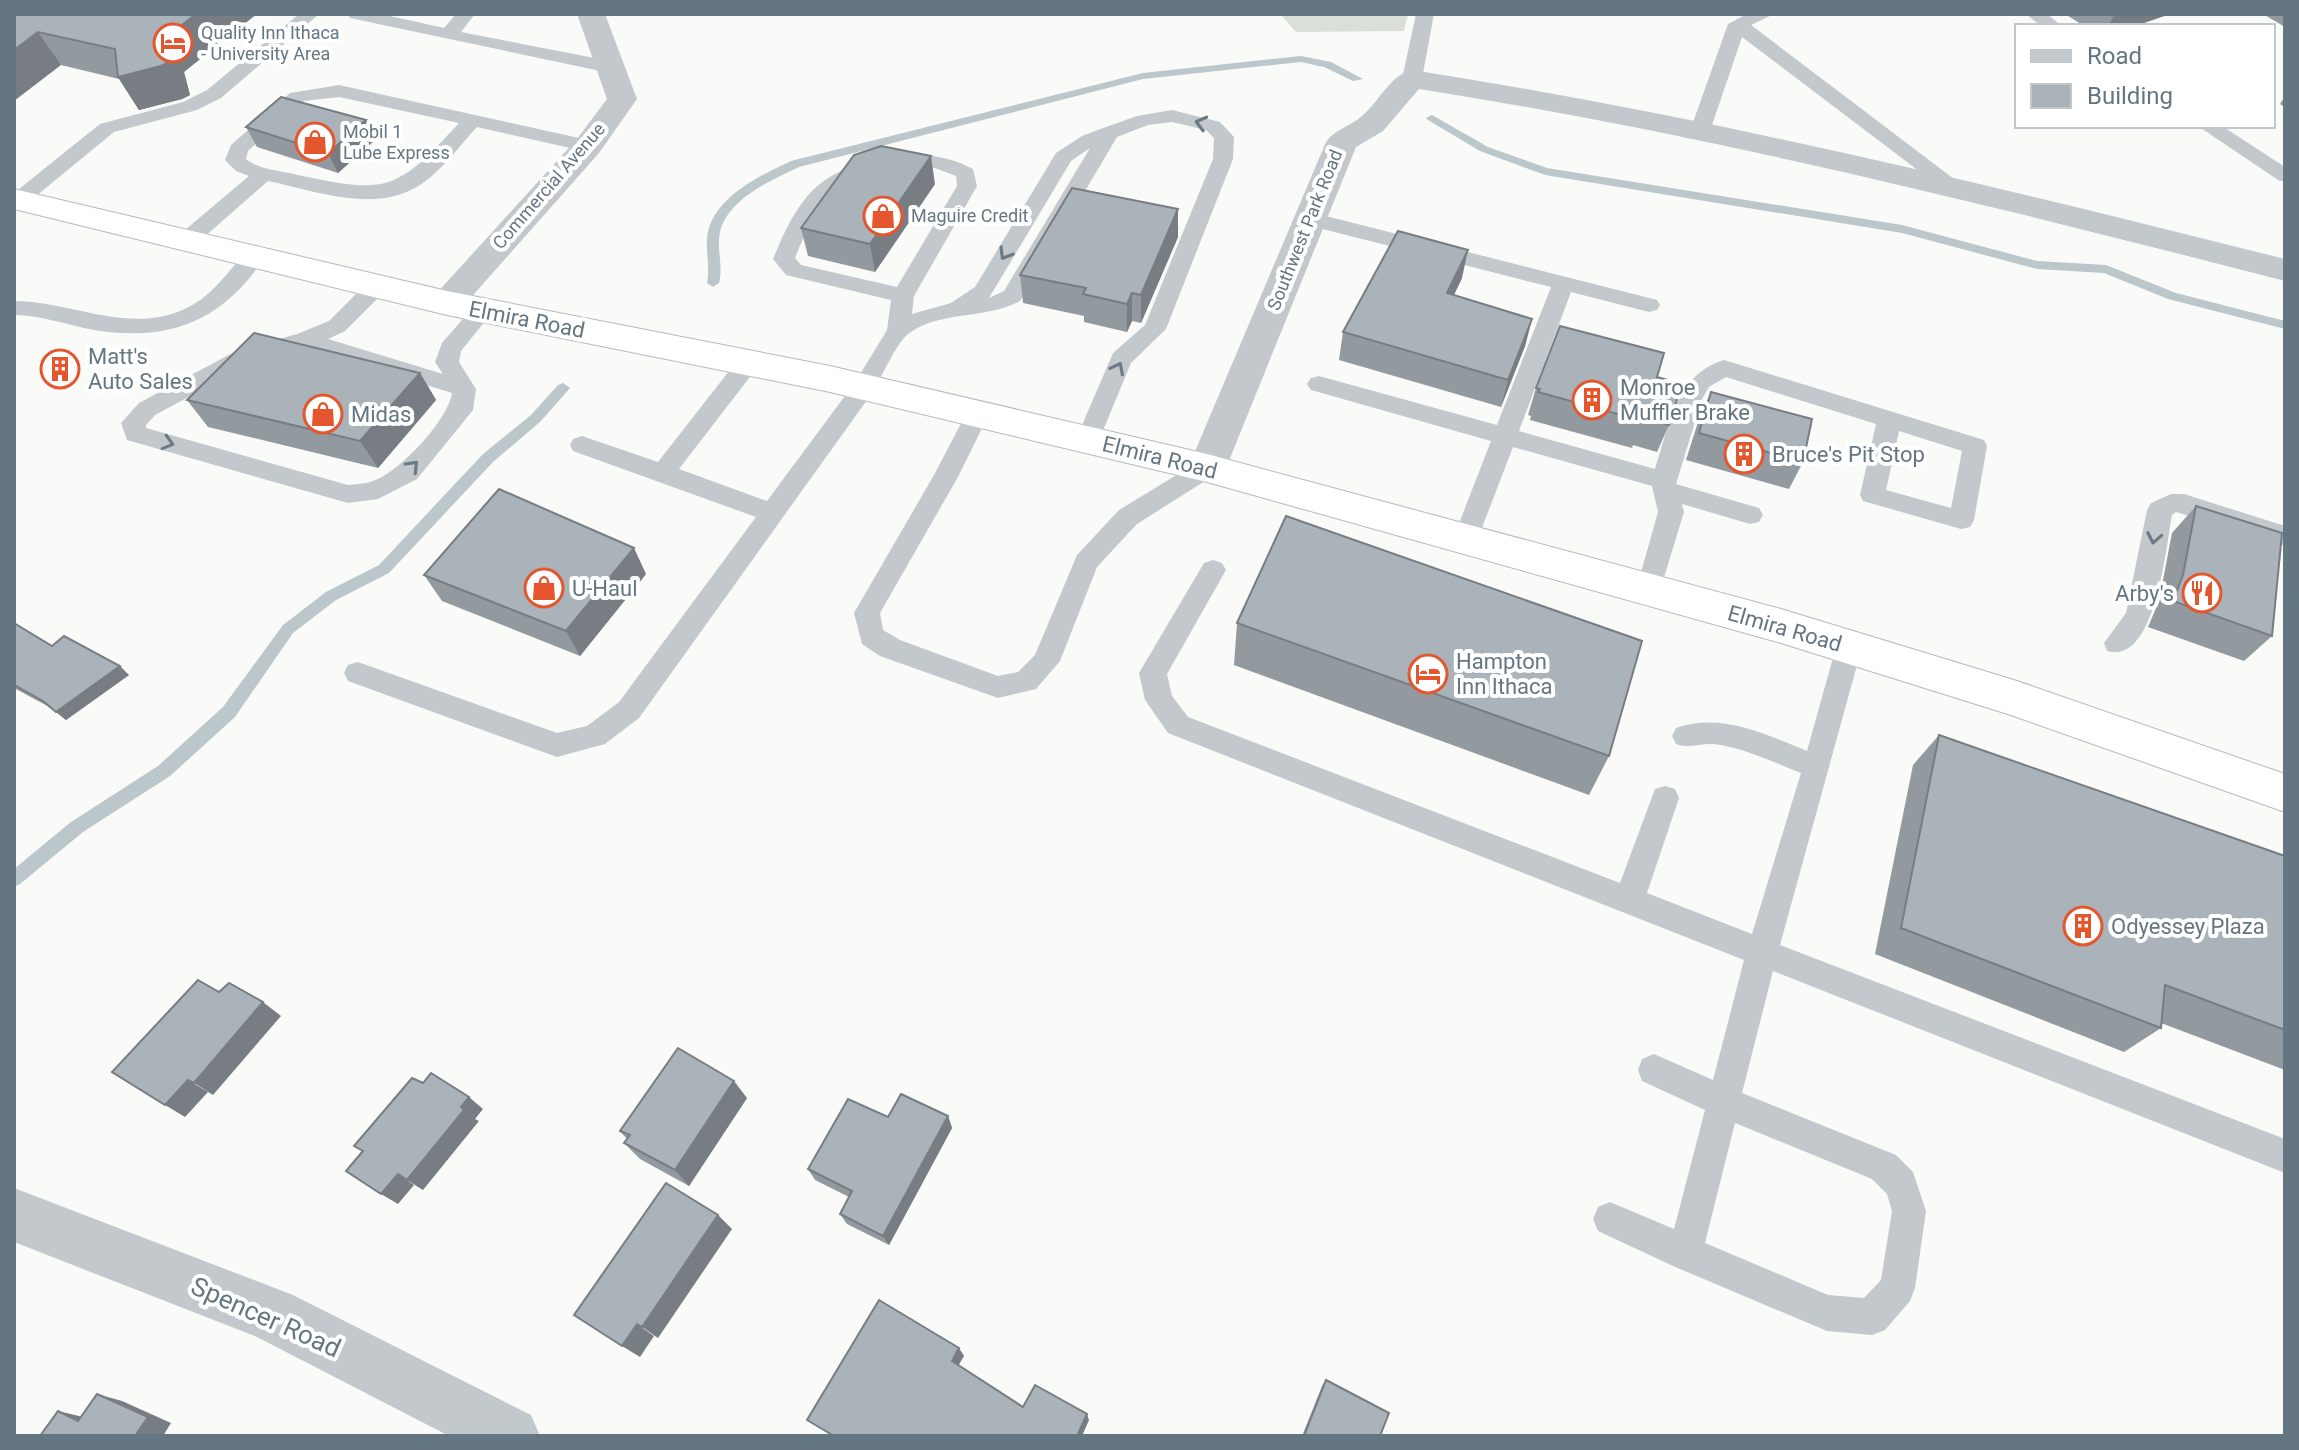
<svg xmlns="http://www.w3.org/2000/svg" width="2299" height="1450" viewBox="0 0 2299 1450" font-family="Roboto,sans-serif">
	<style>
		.green { fill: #dadfd7 }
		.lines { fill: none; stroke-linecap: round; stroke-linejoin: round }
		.stream { fill: #bbc7cb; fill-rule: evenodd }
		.trunk-casing { stroke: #b4b9bd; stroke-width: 2 }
		.service { fill: #c3c8cc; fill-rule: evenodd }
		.minor { fill: #c3c8cc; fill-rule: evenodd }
		.trunk { fill: #fff; fill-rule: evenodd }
		.wall { fill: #929a9f }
		.shaded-wall { fill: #777d82 }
		.building { fill: #aab3b9; stroke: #777d82; stroke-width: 2 }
		.oneway { stroke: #6a7a87 }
		.labels { text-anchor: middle; stroke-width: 8; stroke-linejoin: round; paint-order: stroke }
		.far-poi-label { font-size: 18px; fill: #657683; stroke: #fff; text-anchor: start }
		.far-street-label { font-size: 18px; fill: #657683; stroke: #fff }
		.street-label { font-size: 22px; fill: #657683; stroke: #fff }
		.poi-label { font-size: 22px; fill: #657683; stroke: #fff; text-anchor: start }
		.near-street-label { font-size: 26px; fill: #657683; stroke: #fff }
	</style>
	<rect width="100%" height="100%" fill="#fafaf8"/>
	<!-- green -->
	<polygon class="green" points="1280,14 1408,14 1404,31 1296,32"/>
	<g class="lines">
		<!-- stream -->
		<g class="stream">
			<path d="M1301 56 1331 62 1363 79 1353 81 1324 67 1301 62 1143 79 799 167C770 181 722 201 719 239 718 254 723 268 719 283L713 287 707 283C710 268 706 254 707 239 710 199 759 176 791 161L1143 73Z"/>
			<polygon points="1432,115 1488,147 1547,168 1902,225 2037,261 2106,265 2176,293 2285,321 2285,329 2168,299 2104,273 2037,269 1902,233 1545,175 1480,151 1428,120 1426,118"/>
			<polygon points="563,383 570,388 541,421 493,462 389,573 336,600 293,633 235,717 170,776 83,832 20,884 14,887 14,869 71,822 158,766 223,707 283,625 326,592 379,565 483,454 531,415 558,385"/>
		</g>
		<!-- trunk casing -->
		<g class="trunk-casing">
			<polygon id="trunk" points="14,189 447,291 830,366 1207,454 1781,609 2017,681 2285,774 2285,812 2011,715 1781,643 1207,482 830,392 447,315 14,209"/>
		</g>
		<!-- service -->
		<g class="service">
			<polygon points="299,14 319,14 221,98 197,110 114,132 25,205 14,205 14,193 100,124 183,102 207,90"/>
			<polygon points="348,14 381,14 444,28 456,14 475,14 461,32 610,61 620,67 610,73 350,18"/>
			<polygon points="1416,14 1434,14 1422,79 1412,85 1402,79"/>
			<polygon points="1747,14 1774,14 1751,25 1954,179 1957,183 1954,187 1940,187 1742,37 1711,128 1701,134 1694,132 1691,128 1728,24"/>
			<polygon points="2026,14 2047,14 2062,26 2041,26"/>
			<path d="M339 85 588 140 598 146 588 152 477 127C459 146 443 170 420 185 376 214 315 191 268 181L195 245H179L176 240 179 235 249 176 236 171 225 160 231 145 290 93ZM339 97 459 123C397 190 389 195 298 175 282 171 259 170 246 159L248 151 304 101Z"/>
			<path d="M1172 110 1220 122 1234 137 1233 159 1166 329 1131 363 1097 445 1088 448 1079 445 1076 439 1113 353 1145 325 1213 159 1214 138 1206 130 1172 122 1148 125 1117 137 1020 301C985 320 940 310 908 334 896 344 881 378 872 393L639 718 605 744 557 757 348 681 344 673 348 665 358 662 557 733 587 726 619 702 756 517 573 451 570 445 573 439 582 436 658 462 740 357H756L760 363 756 369 679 469 767 501 856 381 887 330 891 300 786 275 773 259C783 235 795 207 814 189 852 154 928 143 973 169L977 186 914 296 912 314 951 303 975 287 1056 153 1082 136 1103 128 1137 116ZM1090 148 1004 291 989 298 1071 161ZM914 167 935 168 956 176 957 186 897 287 801 265 795 258C820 196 847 174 914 167Z"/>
			<polygon points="2198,126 2222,126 2285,167 2285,182 2278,180"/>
			<path d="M1310 212 1657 300 1660 305 1657 310 1649 312 1571 292 1519 431 1655 469C1669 427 1676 374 1724 360L1984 440 1987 446 1974 520 1970 527 1961 529 1863 501 1860 495 1876 424 1726 377 1709 387 1702 399 1676 484 1759 508 1763 515 1759 522 1750 524 1682 504 1684 512 1658 597 1649 600 1640 597 1636 590 1658 512 1652 486 1513 447 1475 546 1466 549 1457 546 1453 539 1491 441 1311 390 1307 384 1311 378 1319 376 1497 425 1551 287 1303 224 1299 219ZM1899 431 1962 451 1951 508 1886 490Z"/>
			<path d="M254 250 262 252 265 257C222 322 169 342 94 330 67 325 41 315 14 315V301C74 301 136 339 194 304 215 292 230 269 246 252Z"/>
			<path d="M377 279 385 281 388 286 385 291 345 331 328 339 443 374 435 362 442 343 475 305H491L494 310 461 351 459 362 476 389 473 410 417 479 378 499 348 503 127 440 121 423 139 403 236 351 297 334 329 321 369 281ZM305 348 452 393C448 420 400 472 373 481 366 484 356 484 348 485L146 428V425L155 415 252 363Z"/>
			<polygon points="977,406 985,408 989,414 958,477 880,613 883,630 900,640 998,676 1018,672 1035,655 1077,555 1119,510 1198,462 1207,459 1216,462 1219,468 1216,474 1137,524 1097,567 1060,661 1036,689 998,698 880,656 862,644 854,613 934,475 969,408"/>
			<path d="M2171 494H2184L2285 526V546L2176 512 2172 515C2166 545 2156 666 2107 651L2104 643 2126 613 2147 510 2151 503Z"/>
			<path d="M1213 560 1222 563 1226 570 1167 674 1172 696 1188 717 1620 883 1655 789 1665 786 1675 789 1679 798 1647 893 1752 934 1801 773C1773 762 1744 748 1714 744 1700 743 1689 749 1676 744L1672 736 1676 728C1721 712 1765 734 1807 751L1836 647 1839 639 1849 636 1859 639 1862 647 1780 945 2285 1139V1173L1773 971 1742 1093 1896 1155 1913 1172 1926 1211 1915 1288 1910 1301 1885 1330 1872 1335 1827 1331 1673 1266 1598 1231 1593 1219 1598 1207 1610 1202 1674 1229 1705 1110 1642 1081 1638 1070 1642 1059 1654 1054 1713 1080 1744 960 1168 733 1145 700 1139 673 1204 563ZM1735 1123 1872 1179 1887 1194 1892 1211 1881 1280 1864 1298 1828 1295 1705 1243Z"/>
		</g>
		<!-- minor -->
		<g class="minor">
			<polygon points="577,14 605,14 637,99 599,153 459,311 447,315 435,311 429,303 435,295 577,139 607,99"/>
			<path d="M1412 70C1707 116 1996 186 2285 259V281C1998 207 1712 135 1419 89L1383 131 1356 147 1226 468 1221 478 1207 482 1193 478 1188 468 1326 142C1335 129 1351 126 1362 116 1379 102 1390 75 1412 70Z"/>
			<polygon points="14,1188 293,1295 531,1415 540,1436 449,1436 257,1337 14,1242"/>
		</g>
		<!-- trunk -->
		<use href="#trunk" class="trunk"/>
	</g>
	<!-- wall -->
	<g class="wall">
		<polygon points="14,14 184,72 190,95 182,99 139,110 119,79 61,65"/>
		<polygon points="2065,14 2170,14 2135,26 2084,26"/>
		<polygon points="2263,14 2285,14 2285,27"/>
		<polygon points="2285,96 2285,107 2280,104"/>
		<polygon points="366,120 376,139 338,173 257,147 246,127"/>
		<polygon points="935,184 875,272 808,256 801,228"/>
		<polygon points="1178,209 1178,237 1141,323 1132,321 1127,332 1084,322 1084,316 1023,303 1020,275"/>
		<polygon points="1462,278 1454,295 1532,319 1525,346 1501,407 1339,360 1343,332"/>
		<polygon points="420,373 436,400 378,468 208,427 187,400"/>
		<polygon points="1657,377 1669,425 1657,452 1633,445 1632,448 1530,420 1531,416 1528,415 1536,388"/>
		<polygon points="1711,392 1803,462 1789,489 1686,460 1699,419"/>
		<polygon points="2196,506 2272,636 2244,661 2148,627 2159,601 2172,533"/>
		<polygon points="646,574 580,656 442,601 424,575"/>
		<polygon points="14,623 52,646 129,675 66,720 53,709 14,688"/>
		<polygon points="1237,623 1609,756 1589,795 1234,665"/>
		<polygon points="1939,735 2285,856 2285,1070 2161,1023 2161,1028 2124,1052 1875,954 1913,765"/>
		<polygon points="747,1098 689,1186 640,1159 624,1143 627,1139 620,1131"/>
		<polygon points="948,1116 952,1128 889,1245 847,1224 840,1214 849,1197 815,1180 808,1169 888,1117"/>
		<polygon points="1326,1380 1380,1436 1302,1436 1322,1386"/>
	</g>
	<!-- shaded-wall -->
	<g class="shaded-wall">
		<polygon points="196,14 257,14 184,72 190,95 182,99 139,110 118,77"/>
		<polygon points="2115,14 2170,14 2135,26 2108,26"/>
		<polygon points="38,32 61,65 14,101 14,50"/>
		<polygon points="366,120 376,139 338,173 328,153"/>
		<polygon points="931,156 935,184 875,272 870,244"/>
		<polygon points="1178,209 1178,237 1141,323 1141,295"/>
		<polygon points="1468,250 1462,278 1441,321 1447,293"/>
		<polygon points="1132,293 1132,321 1127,332 1127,304"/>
		<polygon points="1532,319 1525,346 1501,407 1508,380"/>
		<polygon points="420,373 436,400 378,468 360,441"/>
		<polygon points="634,548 646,574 580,656 566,631"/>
		<polygon points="120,666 129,675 66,720 56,712"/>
		<polygon points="263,1002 281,1016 213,1095 194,1083"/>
		<polygon points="188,1080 208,1092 185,1117 165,1105"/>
		<polygon points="734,1081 747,1098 689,1186 675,1170"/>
		<polygon points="469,1097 483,1109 475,1119 479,1121 423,1190 407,1180"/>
		<polygon points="948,1116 952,1128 889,1245 883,1236"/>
		<polygon points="398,1174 414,1185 398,1204 381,1194"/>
		<polygon points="718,1215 732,1229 658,1338 642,1327"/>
		<polygon points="637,1324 654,1336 640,1357 622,1346"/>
		<polygon points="959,1348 964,1356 957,1368 952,1361"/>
		<polygon points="97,1394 122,1401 171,1423 163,1436 135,1436"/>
		<polygon points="58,1411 83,1417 78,1421"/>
		<polygon points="1087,1414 1089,1420 1082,1436 1077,1436"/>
	</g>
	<!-- building -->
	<g class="building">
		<polygon points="14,14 196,14 164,39 169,62 161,66 118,77 115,49 38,32 14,50"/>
		<polygon points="281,97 366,120 328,153 246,127"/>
		<polygon points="881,146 931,156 870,244 801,228 854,155"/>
		<polygon points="1072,188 1178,209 1141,295 1132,293 1127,304 1083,294 1086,288 1020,275"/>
		<polygon points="1398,231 1468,250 1447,293 1532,319 1508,380 1343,332"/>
		<polygon points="1560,326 1664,353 1657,377 1682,384 1669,425 1644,418 1643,421 1538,392 1540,389 1536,388"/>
		<polygon points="254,333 420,373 360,441 187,400"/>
		<polygon points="1711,392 1812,419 1803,462 1699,433"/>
		<polygon points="499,489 634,548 566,631 424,575"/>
		<polygon points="2196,506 2282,533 2272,636 2173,601 2183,575"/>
		<polygon points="1286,516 1642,641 1609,756 1237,623"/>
		<polygon points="14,623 52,646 64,636 120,666 56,712 43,701 14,685"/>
		<polygon points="1939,735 2285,856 2285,1030 2165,985 2161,1028 1901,928"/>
		<polygon points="198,980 219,992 229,983 263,1002 194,1083 188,1080 165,1105 112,1072"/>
		<polygon points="678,1048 734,1081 675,1170 624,1143 630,1135 620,1131"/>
		<polygon points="431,1073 469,1097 461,1107 464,1110 407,1180 398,1174 381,1194 346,1171 363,1151 354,1146 412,1078 423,1083"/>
		<polygon points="901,1094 948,1116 883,1236 840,1214 852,1191 808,1169 848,1099 888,1117"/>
		<polygon points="666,1183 718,1215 642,1327 637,1324 622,1346 574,1315"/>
		<polygon points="879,1300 959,1348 952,1361 1023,1407 1035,1385 1087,1414 1077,1436 850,1436 848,1435 847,1436 834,1436 807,1420"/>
		<polygon points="1326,1380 1389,1413 1380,1436 1304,1436"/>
		<polygon points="97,1394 148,1417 135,1436 40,1436 58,1411 78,1421"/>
	</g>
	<!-- one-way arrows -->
	<defs><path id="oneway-chevron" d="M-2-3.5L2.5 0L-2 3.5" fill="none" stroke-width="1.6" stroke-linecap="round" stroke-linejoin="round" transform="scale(2)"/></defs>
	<g class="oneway">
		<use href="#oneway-chevron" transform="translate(1201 123) rotate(-166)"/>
		<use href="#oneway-chevron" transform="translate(1005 254) rotate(121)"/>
		<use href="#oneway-chevron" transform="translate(1118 368) rotate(-63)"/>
		<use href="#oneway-chevron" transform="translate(168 443) rotate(16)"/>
		<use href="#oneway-chevron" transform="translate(413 466) rotate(-46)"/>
		<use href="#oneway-chevron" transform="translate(2154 538) rotate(101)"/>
	</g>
	<!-- icons -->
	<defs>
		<g id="hotel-ring" transform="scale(2)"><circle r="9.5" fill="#fff" stroke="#e4572e" stroke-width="1.5"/><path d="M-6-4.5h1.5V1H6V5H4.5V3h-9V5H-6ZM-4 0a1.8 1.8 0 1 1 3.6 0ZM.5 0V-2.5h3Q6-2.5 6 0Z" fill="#e4572e"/></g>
		<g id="shop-ring" transform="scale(2)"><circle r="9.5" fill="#fff" stroke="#e4572e" stroke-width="1.5"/><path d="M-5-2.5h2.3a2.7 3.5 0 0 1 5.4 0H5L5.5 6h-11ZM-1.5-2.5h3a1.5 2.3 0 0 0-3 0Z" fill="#e4572e"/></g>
		<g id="building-ring" transform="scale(2)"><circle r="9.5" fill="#fff" stroke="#e4572e" stroke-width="1.5"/><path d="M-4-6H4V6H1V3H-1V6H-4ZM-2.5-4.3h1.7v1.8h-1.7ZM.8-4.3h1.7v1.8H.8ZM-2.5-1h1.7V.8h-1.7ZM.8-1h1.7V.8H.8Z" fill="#e4572e"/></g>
		<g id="restaurant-ring" transform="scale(2)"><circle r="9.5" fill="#fff" stroke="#e4572e" stroke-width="1.5"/><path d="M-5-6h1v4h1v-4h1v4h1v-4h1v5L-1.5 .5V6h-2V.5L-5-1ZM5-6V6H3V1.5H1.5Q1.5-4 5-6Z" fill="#e4572e"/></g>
	</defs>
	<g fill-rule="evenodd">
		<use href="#hotel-ring" x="173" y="43"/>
		<use href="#shop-ring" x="315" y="142"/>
		<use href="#shop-ring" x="883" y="216"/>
		<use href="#building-ring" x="60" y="369"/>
		<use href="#building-ring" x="1592" y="400"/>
		<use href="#shop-ring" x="323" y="414"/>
		<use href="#building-ring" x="1744" y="454"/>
		<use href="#shop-ring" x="544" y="588"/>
		<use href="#restaurant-ring" x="2202" y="593"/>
		<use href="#hotel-ring" x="1428" y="674"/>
		<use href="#building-ring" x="2083" y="926"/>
	</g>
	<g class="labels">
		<!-- far-poi labels -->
		<g class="far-poi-label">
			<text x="201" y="39">Quality Inn Ithaca<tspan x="201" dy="21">- University Area</tspan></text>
			<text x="343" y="138">Mobil 1<tspan x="343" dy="21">Lube Express</tspan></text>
			<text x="911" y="222">Maguire Credit</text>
		</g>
		<!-- far-street labels -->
		<g class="far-street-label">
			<text transform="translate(549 186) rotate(-49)" y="6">Commercial Avenue</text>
			<text transform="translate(1305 230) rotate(-68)" y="6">Southwest Park Road</text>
		</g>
		<!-- street labels -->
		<g class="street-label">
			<text transform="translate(527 319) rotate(11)" y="8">Elmira Road</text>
			<text transform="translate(1160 457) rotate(14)" y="8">Elmira Road</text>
			<text transform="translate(1785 628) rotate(16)" y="8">Elmira Road</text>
		</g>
		<!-- poi labels -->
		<g class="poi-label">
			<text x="88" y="364">Matt's<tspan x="88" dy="25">Auto Sales</tspan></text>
			<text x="1620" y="395">Monroe<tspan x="1620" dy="25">Muffler Brake</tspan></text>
			<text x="351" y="422">Midas</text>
			<text x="1772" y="462">Bruce's Pit Stop</text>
			<text x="572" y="596">U-Haul</text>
			<text x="2174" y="601" text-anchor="end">Arby's</text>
			<text x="1456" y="669">Hampton<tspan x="1456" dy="25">Inn Ithaca</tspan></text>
			<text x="2111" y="934">Odyessey Plaza</text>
		</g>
		<!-- near-street labels -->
		<g class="near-street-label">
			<text transform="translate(266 1317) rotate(24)" y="9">Spencer Road</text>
		</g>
	</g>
	<!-- border -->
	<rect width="2299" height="1450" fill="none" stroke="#657683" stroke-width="32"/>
	<!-- legend -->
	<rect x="2015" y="24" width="260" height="104" fill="#ffffff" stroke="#c1c8cd" stroke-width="2"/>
	<rect x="2031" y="50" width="40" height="12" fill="#c3c8cc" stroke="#c1c8cd" stroke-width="2"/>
	<text x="2087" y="64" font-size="24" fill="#657683">Road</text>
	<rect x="2031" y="84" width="40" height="24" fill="#aab3b9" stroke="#c1c8cd" stroke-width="2"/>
	<text x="2087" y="104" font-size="24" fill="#657683">Building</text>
</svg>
